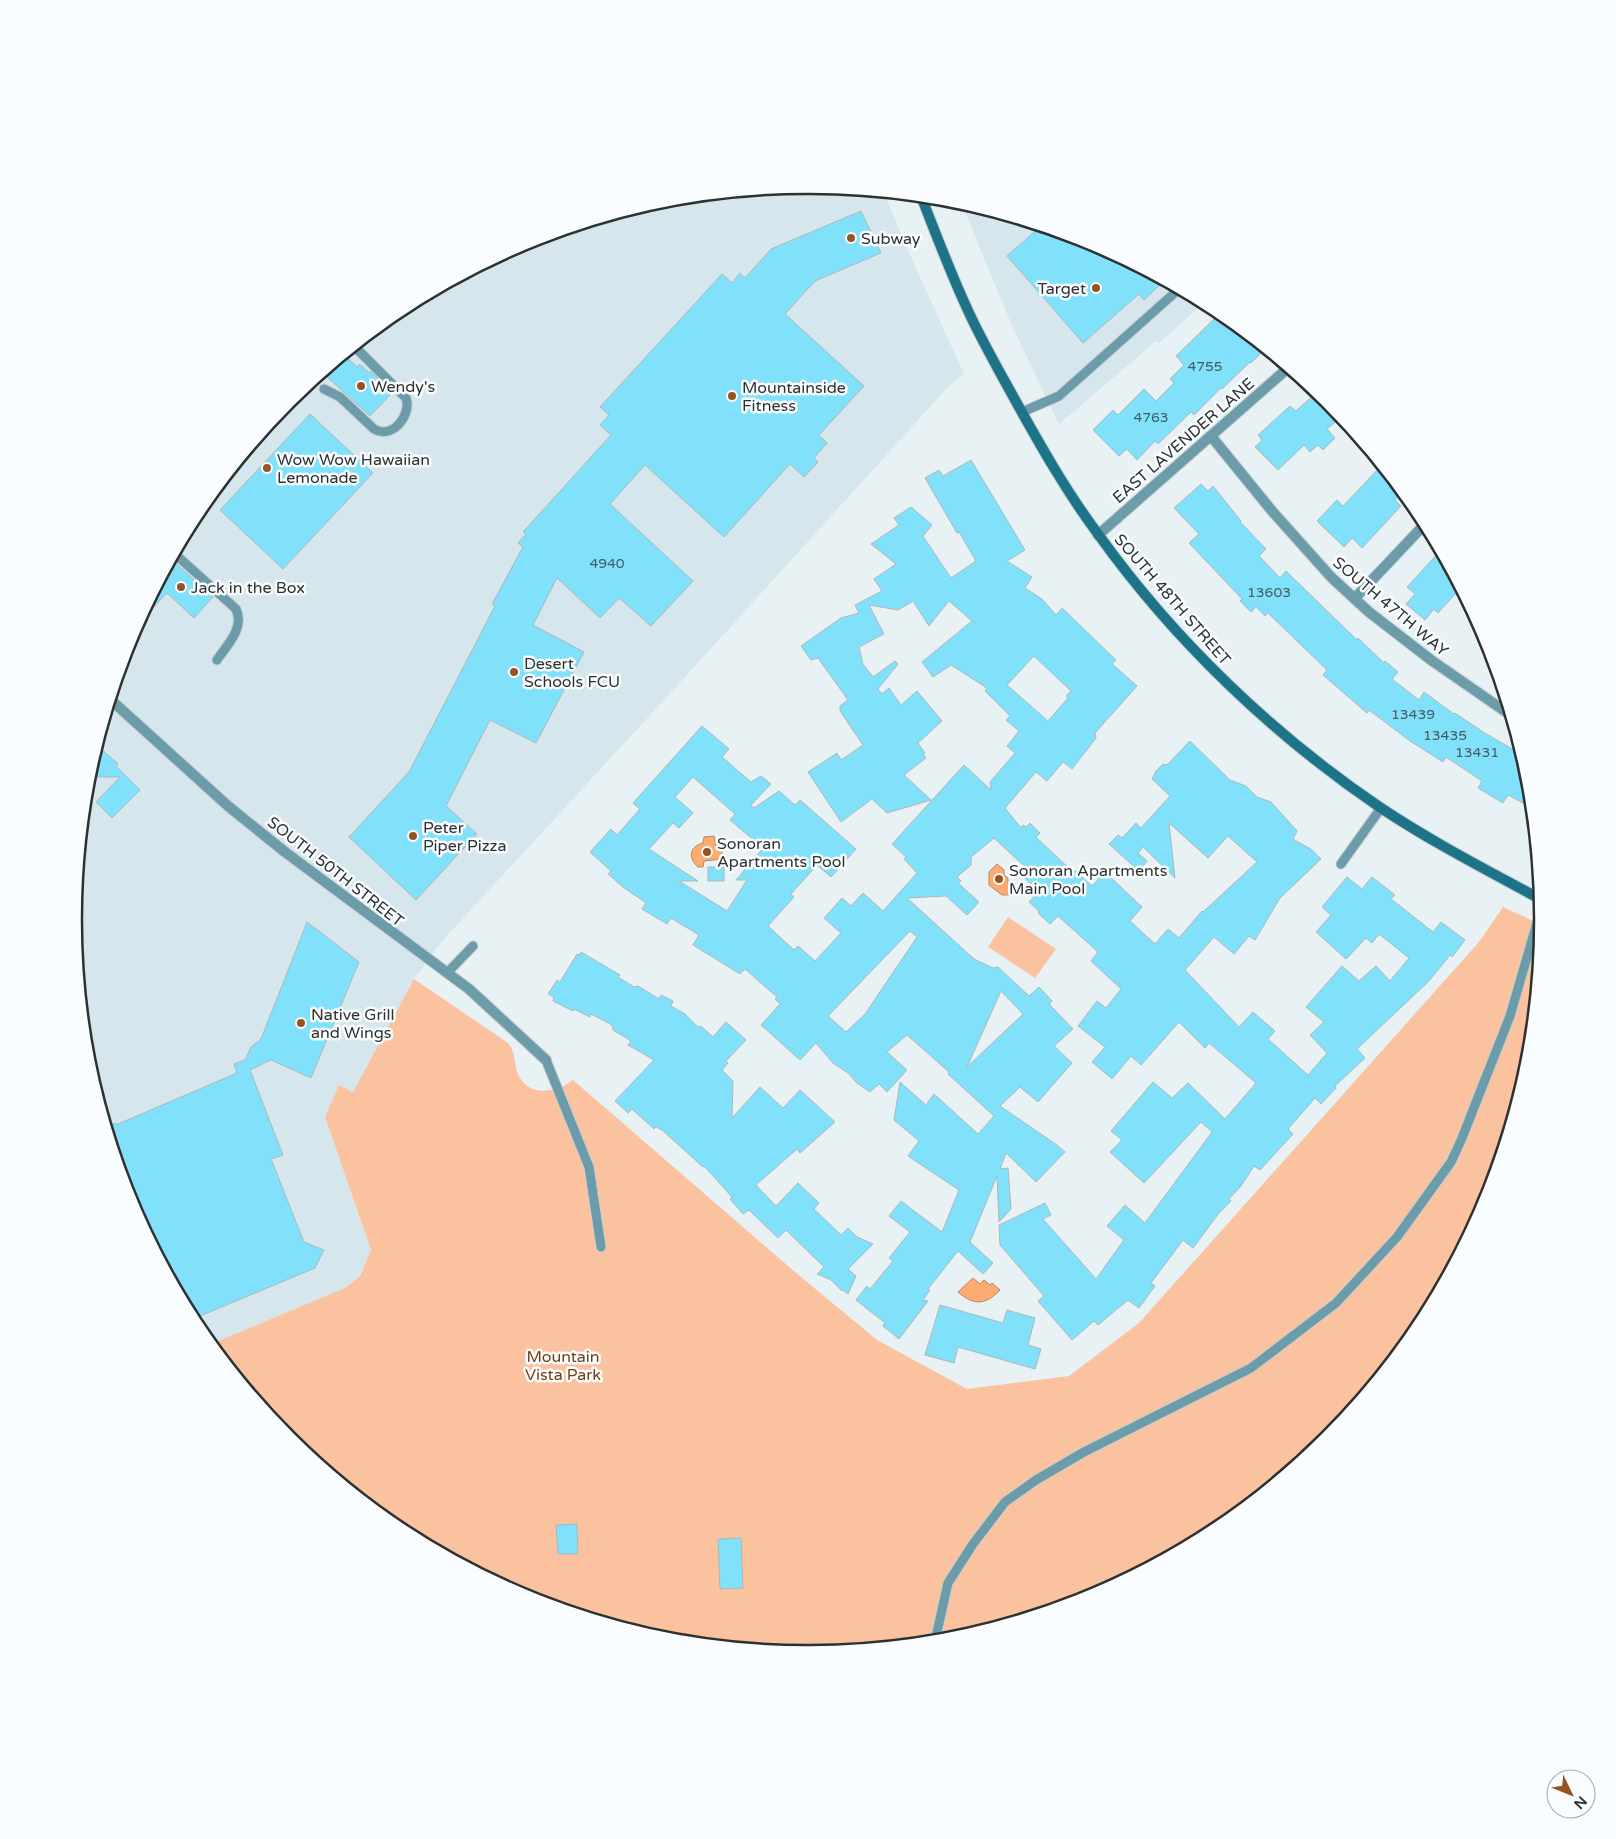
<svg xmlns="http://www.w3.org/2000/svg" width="1616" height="1839" viewBox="0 0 1616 1839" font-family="'Varela Round',sans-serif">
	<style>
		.built { fill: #d5e7ed }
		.green { fill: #fac29e }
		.water { fill: #fdab71; stroke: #bf865e }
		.building { fill: #81e0fa; stroke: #aeb8ba; fill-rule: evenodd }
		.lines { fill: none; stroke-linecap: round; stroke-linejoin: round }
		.service-casing { stroke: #c7ced1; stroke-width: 11 }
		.minor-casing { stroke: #c7ced1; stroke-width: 12 }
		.secondary-casing { stroke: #c7ced1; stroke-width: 12 }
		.service { stroke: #6c9ca9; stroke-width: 9 }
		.minor { stroke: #6c9ca9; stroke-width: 10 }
		.secondary { stroke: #1d7387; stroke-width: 10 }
		.poi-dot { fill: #965421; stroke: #fafdff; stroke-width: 2 }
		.labels { text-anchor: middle; stroke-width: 5; stroke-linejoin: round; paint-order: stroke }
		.number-label { font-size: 14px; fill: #435d64 }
		.poi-label { font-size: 16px; fill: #2e3132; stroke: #fafdff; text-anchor: start }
		.street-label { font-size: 16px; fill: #2e3132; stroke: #fafdff }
		.park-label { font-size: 16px; fill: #743f15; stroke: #fafdff }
		.rim { fill: none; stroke: #2e3132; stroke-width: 2.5 }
	</style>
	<rect width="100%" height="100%" fill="#e8f1f4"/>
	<!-- built -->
	<g class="built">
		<polygon points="808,185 884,193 906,246 964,374 948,387 687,675 443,940 414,979 353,1092 339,1085 325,1117 371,1251 359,1276 345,1288 211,1344 197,1327 130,1200 88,1062 74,919 88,776 130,638 198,511 289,400 400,309 527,241 665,199"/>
		<polygon points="961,202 1089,241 1204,303 1159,343 1156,341 1059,424 1012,326"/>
	</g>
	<!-- green -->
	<g class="green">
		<path d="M1503 907 1542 925 1528 1063 1486 1201 1418 1328 1327 1439 1216 1530 1089 1598 951 1640 808 1654 664 1640 527 1598 400 1530 289 1438 211 1344 345 1288 360 1276 371 1250 325 1117 339 1085 353 1092 414 979 508 1043C517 1053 513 1065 519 1076 530 1098 558 1092 573 1080L795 1272 877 1340 967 1389 1069 1376 1139 1323 1479 942Z"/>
		<polygon points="1008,917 1056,949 1035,978 988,947"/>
	</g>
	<!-- water -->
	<g class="water">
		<path d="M714 836 716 846H722V859L704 861 703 867H698C688 858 689 847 703 843L704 837Z"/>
		<polygon points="997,864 1004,870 1004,875 1008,878 1008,883 1015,889 1009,895 1002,895 989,885 989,872"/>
		<path d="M973 1278 980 1284 984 1280 990 1285 992 1283 1000 1290C986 1305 974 1306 958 1292Z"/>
	</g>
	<!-- building -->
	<g class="building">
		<polygon points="861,211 881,253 815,281 785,314 864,386 819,435 827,443 814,458 818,462 804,477 790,464 724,537 645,465 610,504 693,581 651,626 619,598 600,618 557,578 533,625 584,652 536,743 490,720 446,806 477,834 416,900 349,837 409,772 495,606 492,604 523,547 518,543 526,534 523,532 611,435 600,425 609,415 600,407 722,274 732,283 740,273 745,278 771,249"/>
		<polygon points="1041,226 1089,241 1164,281 1144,300 1139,294 1083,343 1007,256"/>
		<polygon points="1226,317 1264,350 1251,363 1250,362 1222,389 1221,388 1194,415 1191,412 1158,444 1155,441 1137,460 1127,449 1119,456 1093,430 1113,410 1118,415 1144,389 1156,401 1174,383 1170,379 1184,365 1176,356 1214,319 1219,324"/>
		<polygon points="344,355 357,367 360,364 369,373 371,371 392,393 370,416 325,375"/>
		<polygon points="1317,392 1327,401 1341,417 1327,429 1335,438 1323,450 1318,445 1310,452 1304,445 1278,470 1255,447 1262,440 1258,435 1290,406 1296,411"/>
		<polygon points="310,414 373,473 283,569 220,510"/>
		<path d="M971 460 1025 550 1007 561 1032 577 1025 588 1042 599 1056 615 1062 608 1116 660 1112 664 1137 686 1095 733 1096 738 1072 769 1063 762 1047 781 1036 772 1005 808 1021 828 1023 825 1026 827 1030 823 1040 833 1036 837 1039 840 1072 871 1074 870 1092 886 1105 872 1142 907 1130 921 1155 944 1168 929 1179 938 1202 911 1203 912 1257 862 1228 836 1208 858 1169 823 1175 878 1143 847 1138 853 1147 861 1139 871 1109 844 1118 835 1122 838 1136 823 1141 828 1170 796 1152 779 1156 771 1163 764 1167 765 1190 741 1230 780 1246 786 1257 797 1271 802 1297 831 1293 839 1312 850 1321 859 1280 898 1255 940 1249 936 1234 954 1214 937 1185 970 1239 1027 1253 1012 1275 1031 1268 1039 1308 1075 1327 1053 1310 1035 1324 1022 1306 1007 1342 966 1359 981 1376 966 1390 981 1409 958 1379 934 1372 943 1366 938 1346 959 1316 932 1331 915 1322 907 1347 877 1362 889 1372 877 1395 895 1391 899 1433 932 1441 922 1465 940 1452 957 1450 955 1429 981 1357 1049 1365 1058 1335 1086 1336 1088 1321 1104 1315 1098 1288 1129 1293 1134 1260 1170 1254 1166 1241 1186 1229 1199 1231 1201 1219 1213 1193 1248 1183 1240 1151 1283 1155 1286 1139 1308 1128 1300 1098 1325 1094 1321 1072 1340 1038 1301 1044 1296 1000 1245 999 1225 1045 1203 1051 1215 1043 1219 1096 1279 1124 1240 1107 1226 1125 1205 1145 1223 1212 1132 1201 1122 1144 1183 1110 1152 1122 1140 1111 1131 1153 1082 1172 1098 1188 1083 1225 1119 1256 1083 1209 1043 1205 1048 1179 1022 1141 1065 1131 1056 1112 1079 1092 1062 1105 1047 1078 1026 1097 1001 1106 1008 1121 989 1091 961 1098 952 1058 916 1050 924 1038 913 1039 911 1029 902 1039 891 1020 874 1019 871 1024 866 994 838 971 857V865L957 877 961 881 958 883 979 902 967 915 946 896 907 898 974 959 993 968 998 967 1029 996 1039 987 1052 1001 1049 1004 1073 1029 1054 1046 1072 1063 1038 1102 1020 1087 1000 1106 1057 1145 1065 1152 1036 1182 1006 1153 1000 1169 1008 1168 1011 1209 999 1222 997 1176 970 1242 993 1263 983 1274 958 1251 928 1289 930 1290 923 1300 928 1301 899 1339 883 1326 885 1323 856 1300 867 1286 870 1289 893 1261 889 1258 910 1232 889 1216 901 1201 942 1232 959 1190 908 1156 919 1141 894 1120 900 1082 926 1105 934 1094 978 1134 994 1116 948 1074 949 1072 907 1035 887 1052 907 1070 887 1092 879 1084 870 1092 857 1083 848 1073 833 1063 816 1043 800 1060 761 1025 780 1004 775 999 777 997 745 969 740 974 693 945 699 935 671 918 667 924 642 909 646 903 623 887 608 874 611 871 590 852 611 829 617 835 640 809 633 803 702 726 729 749 722 757 751 782 761 776 771 784 751 805 754 808 779 791 795 805 800 800 856 849 831 877 817 865 791 894 794 897 768 926 794 950 798 946 815 961 841 933 824 918 842 898 851 906 863 893 883 911 917 873 904 859 906 857 892 844 964 765 991 790 990 782 1015 753 1007 746 1019 731 1006 720 1010 716 985 691 987 688 951 665 933 677 922 662 972 621 949 601 929 626 913 601 898 610 869 605 884 634 859 647 863 664 873 677 895 661 898 664 878 689 882 694 889 688 901 705 917 691 942 721 918 743 925 753 923 754 926 758 904 775 931 800 887 813 872 799 841 822 808 772 837 753 841 760 863 745 840 711V706L848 700 818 658 811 660 801 646 841 618 859 613 855 605 882 591 874 579 896 564 871 544 899 525 894 518 911 507 932 525 923 536 951 578 976 561 959 532 957 533 925 478 939 470 943 476ZM1034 656 1071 691 1066 696 1068 698 1048 721 1007 685ZM693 777 735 814 730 820 763 848 736 880H747L727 911 679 881H698L649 849 673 823 679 828 693 813 675 797ZM910 931 917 937 865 1014 846 1032 828 1016ZM1001 991 1023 1014 967 1067Z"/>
		<polygon points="1381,466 1402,492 1395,500 1401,506 1362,548 1352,538 1344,547 1317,521 1337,500 1343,506"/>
		<polygon points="1201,484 1208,491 1213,486 1241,521 1240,522 1266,549 1259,556 1280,578 1286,571 1357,640 1358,638 1384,663 1385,661 1398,672 1392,679 1419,700 1424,692 1454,714 1455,713 1483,732 1521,754 1528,777 1531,807 1508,795 1503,803 1478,788 1482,781 1446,757 1443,762 1410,741 1369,710 1367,713 1323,675 1327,670 1268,613 1265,616 1256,607 1251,612 1240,601 1242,599 1189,543 1199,534 1174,508"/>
		<polygon points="1440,551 1460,589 1438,613 1434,609 1425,620 1406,604 1415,594 1407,587"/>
		<polygon points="172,560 213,597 194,618 167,593 148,613 145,610"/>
		<polygon points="97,745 118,764 116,766 140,790 112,818 96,802 120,777 88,777"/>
		<rect x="708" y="867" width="16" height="14"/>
		<polygon points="307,922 359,962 311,1078 271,1060 250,1070 283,1155 271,1159 304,1242 324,1250 315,1268 193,1319 130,1200 106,1123 118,1124 237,1073 234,1064 245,1060 251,1047 261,1039"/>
		<polygon points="581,952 620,975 618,977 634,987 638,986 659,999 661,995 673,1001 671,1006 685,1014 698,1027 701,1026 713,1037 726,1022 746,1040 726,1061 728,1063 722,1070 733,1081 732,1118 760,1087 783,1108 800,1090 835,1122 800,1153 797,1149 756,1185 776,1206 798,1183 819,1203 814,1209 841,1235 848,1228 857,1237 873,1244 848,1269 856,1276 848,1294 843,1290 842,1291 831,1280 817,1274 824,1267 786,1230 778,1238 749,1210 743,1214 730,1199 732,1197 704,1166 703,1167 662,1130 656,1127 654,1129 632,1109 628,1113 615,1101 654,1060 628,1045 631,1041 613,1030 612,1025 591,1014 590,1017 574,1009 573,1011 553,1001 554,997 548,994 557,980 560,982 577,954 580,955"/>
		<polygon points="940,1305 1003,1323 1007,1310 1035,1318 1028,1345 1041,1349 1035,1369 958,1347 954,1363 925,1355"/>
		<polygon points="577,1524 578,1554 558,1554 556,1525"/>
		<polygon points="741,1538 743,1588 720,1589 718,1539"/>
	</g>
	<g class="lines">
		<!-- service casing -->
		<g class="service-casing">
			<g id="service">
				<path d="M324 389 340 397 374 429C392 440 412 415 406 398L354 346"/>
				<polyline points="1022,412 1059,396 1179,289"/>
				<path d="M175 554 236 609C245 628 227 645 217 660"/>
				<polyline points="1341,864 1381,808"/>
				<polyline points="447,973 473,946"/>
				<polyline points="546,1060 589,1167 601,1247"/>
				<polyline points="935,1641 948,1583 973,1544 1005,1502 1036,1480 1084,1452 1251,1368 1336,1303 1397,1237 1451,1162 1462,1138 1510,1016 1541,909"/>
			</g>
		</g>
		<!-- minor casing -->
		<g class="minor-casing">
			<g id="minor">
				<polyline points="1211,436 1272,511 1331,577 1369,612 1431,660 1509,714"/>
				<polyline points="1098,535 1288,368"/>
				<polyline points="1355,598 1425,524"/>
				<polyline points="111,700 228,806 285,852 469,989 546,1060"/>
			</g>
		</g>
		<!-- secondary casing -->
		<g class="secondary-casing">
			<path id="secondary" d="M921 196C935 232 949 269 965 304 979 336 997 367 1014 398 1040 445 1066 491 1098 534 1174 640 1273 735 1381 808 1432 842 1487 870 1540 899"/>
		</g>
		<!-- service -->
		<use href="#service" class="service"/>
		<!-- minor -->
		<use href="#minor" class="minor"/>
		<!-- secondary -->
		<use href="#secondary" class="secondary"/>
	</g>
	<!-- markers -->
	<g class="poi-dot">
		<circle cx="851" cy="238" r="5"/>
		<circle cx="1096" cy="288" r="5"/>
		<circle cx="361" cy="386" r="5"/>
		<circle cx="732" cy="396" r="5"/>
		<circle cx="267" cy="468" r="5"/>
		<circle cx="181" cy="587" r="5"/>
		<circle cx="514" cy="672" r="5"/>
		<circle cx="413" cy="836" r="5"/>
		<circle cx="707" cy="852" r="5"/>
		<circle cx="999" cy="879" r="5"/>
		<circle cx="301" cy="1023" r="5"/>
	</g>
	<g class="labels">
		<!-- number labels -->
		<g class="number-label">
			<text x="1205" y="371">4755</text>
			<text x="1151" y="422">4763</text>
			<text x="607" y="568">4940</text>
			<text x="1269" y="597">13603</text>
			<text x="1413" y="719">13439</text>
			<text x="1445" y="740">13435</text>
			<text x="1477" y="757">13431</text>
		</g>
		<!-- poi labels -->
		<g class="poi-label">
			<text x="861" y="244">Subway</text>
			<text x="1086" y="294" text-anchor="end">Target</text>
			<text x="371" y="392">Wendy's</text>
			<text x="742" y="393">Mountainside<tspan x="742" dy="18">Fitness</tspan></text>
			<text x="277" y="465">Wow Wow Hawaiian<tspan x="277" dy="18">Lemonade</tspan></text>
			<text x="191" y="593">Jack in the Box</text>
			<text x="524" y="669">Desert<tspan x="524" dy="18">Schools FCU</tspan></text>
			<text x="423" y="833">Peter<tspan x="423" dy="18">Piper Pizza</tspan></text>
			<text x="717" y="849">Sonoran<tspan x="717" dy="18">Apartments Pool</tspan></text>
			<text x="1009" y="876">Sonoran Apartments<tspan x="1009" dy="18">Main Pool</tspan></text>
			<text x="311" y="1020">Native Grill<tspan x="311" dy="18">and Wings</tspan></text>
		</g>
		<!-- street labels -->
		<g class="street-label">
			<text transform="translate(1183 440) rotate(-41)" y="6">EAST LAVENDER LANE</text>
			<text transform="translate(1173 599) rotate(49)" y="6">SOUTH 48TH STREET</text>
			<text transform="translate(1391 606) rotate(40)" y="6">SOUTH 47TH WAY</text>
			<text transform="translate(336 871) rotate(38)" y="6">SOUTH 50TH STREET</text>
		</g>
		<!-- park labels -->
		<g class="park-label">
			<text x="563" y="1362">Mountain<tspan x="563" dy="18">Vista Park</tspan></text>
		</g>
	</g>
	<!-- crop -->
	<path d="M0 0H1616V1839H0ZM807 194H809A725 725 0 0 1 1534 919V920A725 725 0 0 1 809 1645H807A725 725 0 0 1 82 920V919A725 725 0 0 1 807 194Z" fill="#fafdff" fill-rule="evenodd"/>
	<path class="rim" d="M807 194H809A725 725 0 0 1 1534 919V920A725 725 0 0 1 809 1645H807A725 725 0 0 1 82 920V919A725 725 0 0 1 807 194Z"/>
	<!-- north arrow -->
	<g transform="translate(1571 1794) rotate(133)"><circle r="24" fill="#fafdff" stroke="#a8abad"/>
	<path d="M0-4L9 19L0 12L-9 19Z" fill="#965421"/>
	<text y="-8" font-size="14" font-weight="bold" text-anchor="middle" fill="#2e3132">N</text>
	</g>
</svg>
